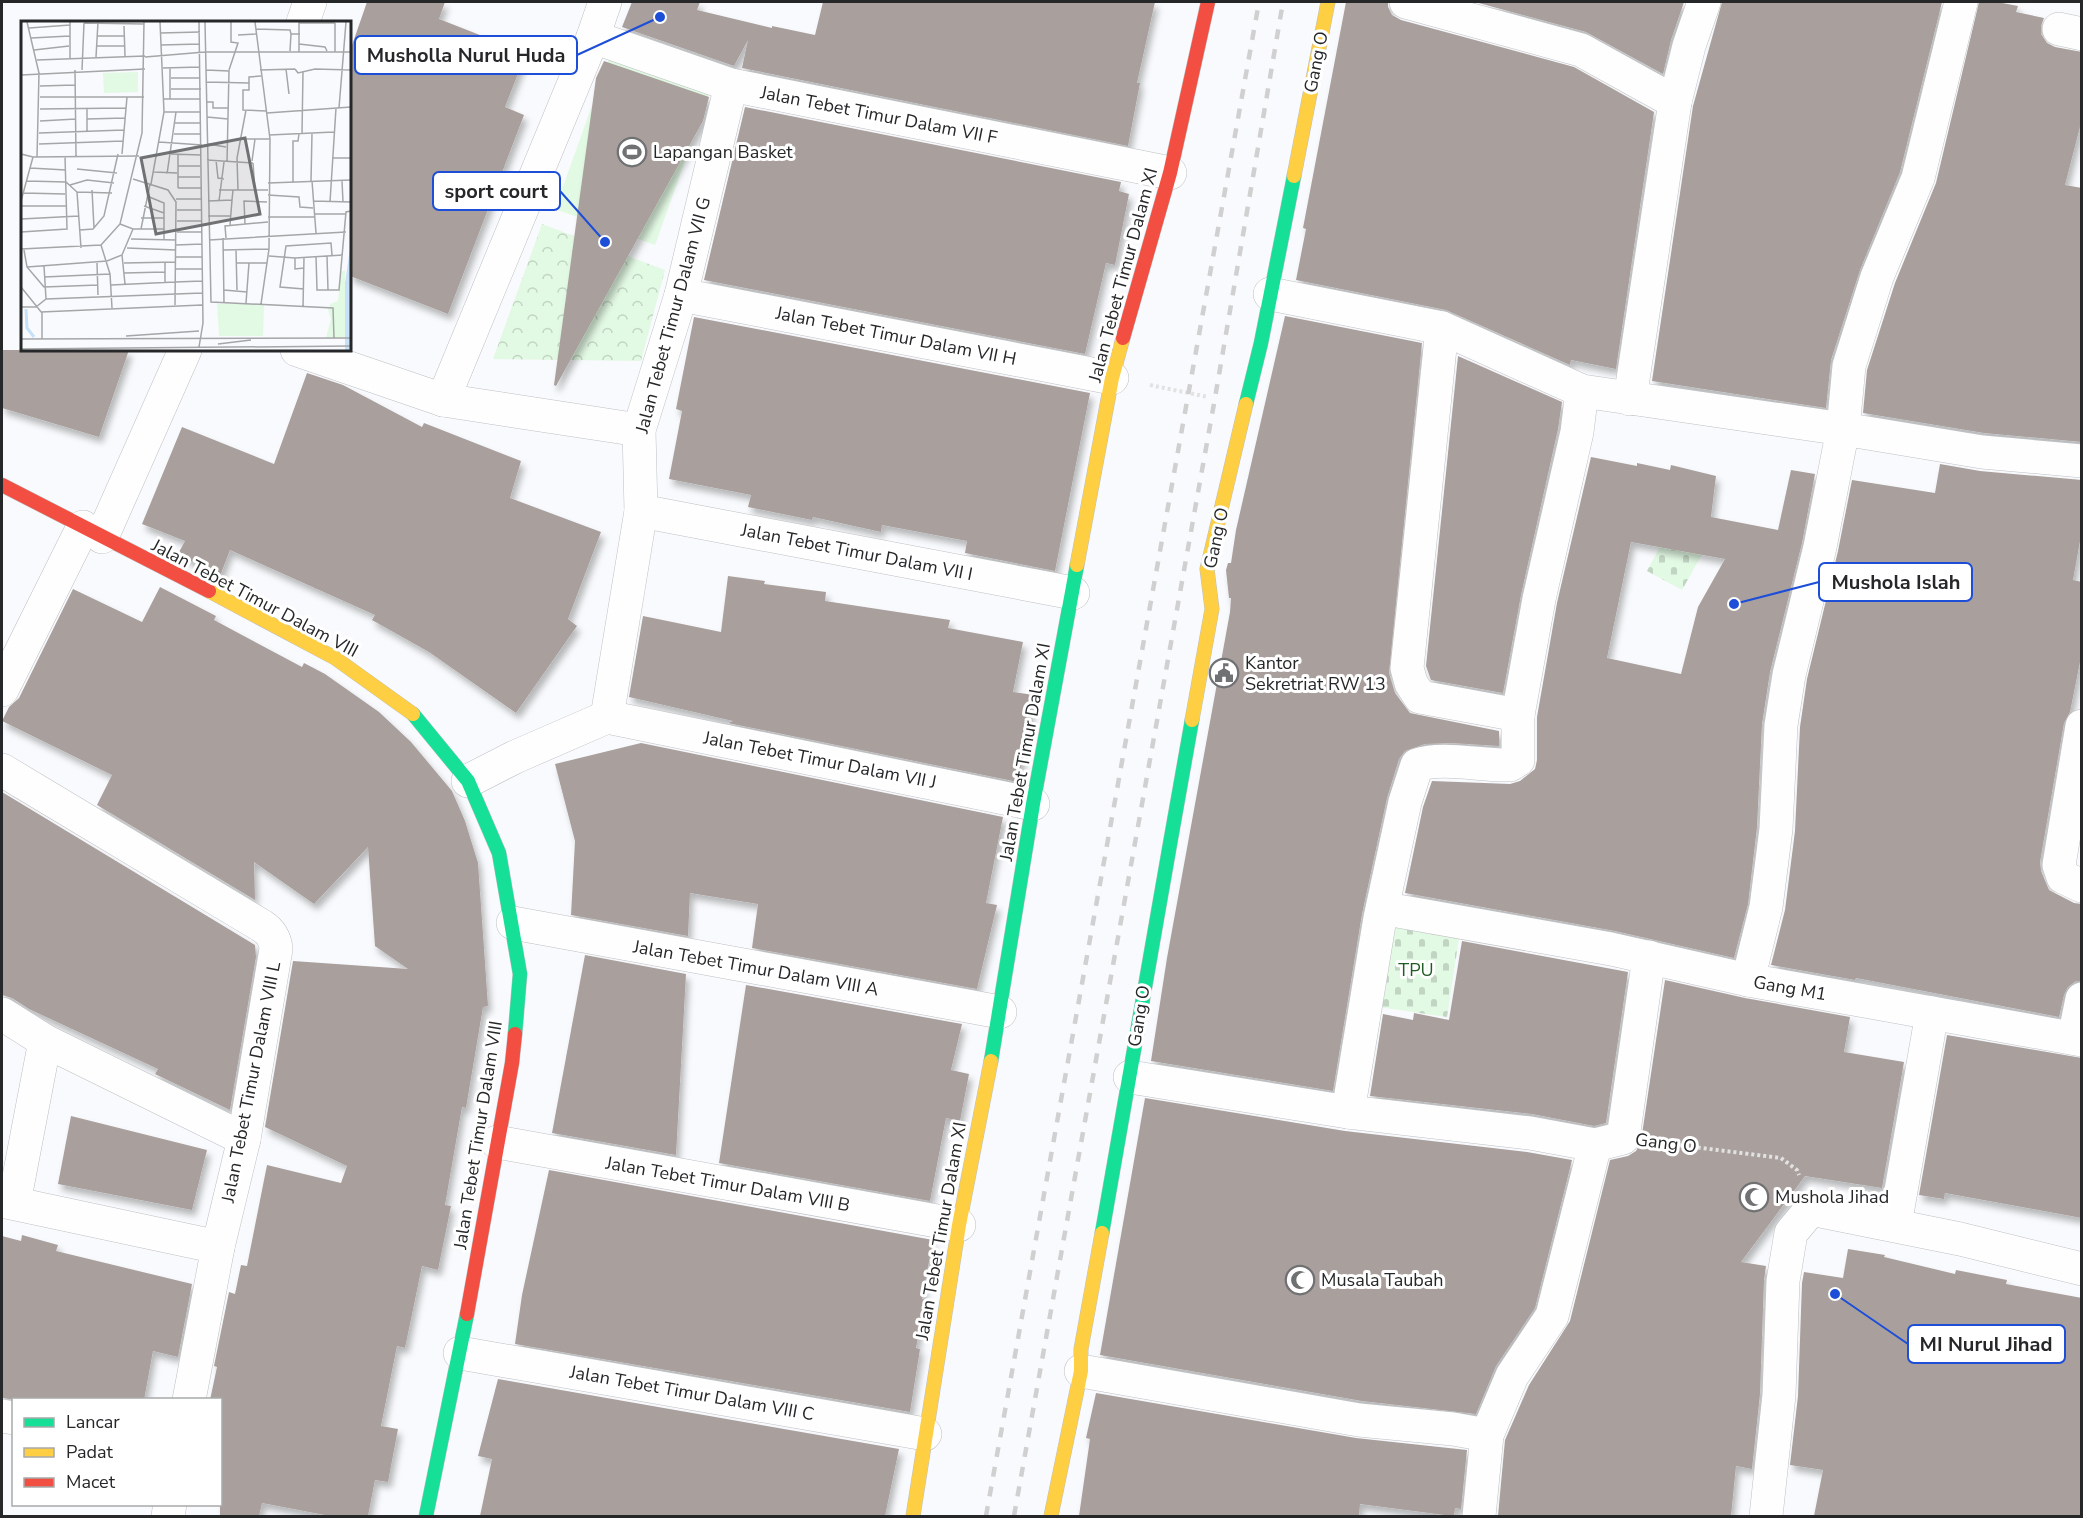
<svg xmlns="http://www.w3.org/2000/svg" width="2083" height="1518" viewBox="0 0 2083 1518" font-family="'Nunito Sans',sans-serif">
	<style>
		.forest { fill: url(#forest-crowns) }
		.cemetery { fill: url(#cemetery-stones) }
		.pitch { fill: #e2f9e3 }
		.building { fill: #a9a09e; fill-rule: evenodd; filter: url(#shadow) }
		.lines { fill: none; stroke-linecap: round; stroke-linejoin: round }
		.street-casing { stroke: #bfc0c3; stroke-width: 34 }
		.fast-casing { stroke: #bfc0c3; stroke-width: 15 }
		.slow-casing { stroke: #bfc0c3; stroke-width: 15 }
		.jam-casing { stroke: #bfc0c3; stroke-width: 15 }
		.path { stroke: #e2e2e3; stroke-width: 4; stroke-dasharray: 3 3; stroke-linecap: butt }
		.street { stroke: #fefeff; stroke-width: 33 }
		.fast { stroke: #16e098; stroke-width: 14 }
		.slow { stroke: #ffcf43; stroke-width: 14 }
		.jam { stroke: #f24e42; stroke-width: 14 }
		.rail { stroke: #d0d0d1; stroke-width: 4.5; stroke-dasharray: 10 10; stroke-linecap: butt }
		.labels { text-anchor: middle; stroke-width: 6; stroke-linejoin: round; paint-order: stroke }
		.street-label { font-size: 18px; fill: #262729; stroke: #fff }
		.poi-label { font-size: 18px; fill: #262729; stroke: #fff; text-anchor: start }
		.park-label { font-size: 18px; fill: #215b24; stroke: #fff }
		.inset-river { fill: none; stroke: #c6e1f8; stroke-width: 3 }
		.inset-road { fill: none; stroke: #a5a6a8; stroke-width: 1.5 }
		.view { fill: #707173; fill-opacity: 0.15; stroke: #707173; stroke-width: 3 }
		.inset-edge { fill: none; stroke: #262729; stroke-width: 3 }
		.leader { fill: none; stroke: #1d4ed8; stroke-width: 2 }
		.callout-dot { fill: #1d4ed8; stroke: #fff; stroke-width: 2 }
		.callout { fill: #fff; stroke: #1d4ed8; stroke-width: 2 }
		.callout-label { font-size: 20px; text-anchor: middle; font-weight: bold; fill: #262729 }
	</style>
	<defs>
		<pattern id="forest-crowns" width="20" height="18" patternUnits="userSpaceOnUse" patternTransform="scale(1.5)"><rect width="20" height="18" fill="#e2f9e3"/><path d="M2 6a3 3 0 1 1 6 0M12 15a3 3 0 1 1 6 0" fill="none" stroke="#c2d5c3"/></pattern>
		<pattern id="cemetery-stones" width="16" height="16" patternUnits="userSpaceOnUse" patternTransform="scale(1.5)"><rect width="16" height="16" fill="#e2f9e3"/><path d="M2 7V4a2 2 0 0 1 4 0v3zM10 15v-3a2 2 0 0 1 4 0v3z" fill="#c2d5c3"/></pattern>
		<filter id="shadow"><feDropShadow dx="3.5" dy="6" stdDeviation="3" flood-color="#0004"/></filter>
	</defs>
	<rect width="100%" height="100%" fill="#f9fafd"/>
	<!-- forest -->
	<polygon class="forest" points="542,224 665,270 641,361 493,359"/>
	<!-- cemetery -->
	<g class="cemetery">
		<polygon points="1677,515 1713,535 1682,590 1647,571"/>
		<polygon points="1385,914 1461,925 1447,1017 1372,1006"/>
	</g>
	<!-- pitch -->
	<polygon class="pitch" points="609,58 709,94 655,245 555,209"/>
	<!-- building -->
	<g class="building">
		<polygon points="367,2 445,2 439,19 526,53 505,107 524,115 448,314 350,276 350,51"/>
		<polygon points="632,2 700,2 697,10 772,28 772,26 815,35 823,2 1155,2 1137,83 1140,83 1128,146 742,68 748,40 734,66 622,27"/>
		<polygon points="1346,2 1388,2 1388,7 1392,15 1401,20 1574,67 1654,112 1616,369 1571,360 1570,365 1446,310 1296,280 1306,229 1303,228"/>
		<polygon points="1475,2 1684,2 1671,40 1663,74 1586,32"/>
		<polygon points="1722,2 1942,2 1900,172 1860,270 1831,360 1826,408 1652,381 1693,106"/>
		<polygon points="1979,2 1997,2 2018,6 2016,12 2044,18 2041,26 2041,34 2047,43 2055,47 2082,52 2082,119 2065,185 2082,188 2082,442 1984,433 1863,413 1867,370 1895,283 1936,183"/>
		<polygon points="604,61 709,97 703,121 556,386 554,385 596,78"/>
		<polygon points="745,107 1121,182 1119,191 1129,194 1115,265 1106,263 1085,354 704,280"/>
		<polygon points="1285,316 1422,343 1389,673 1395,693 1410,713 1499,731 1499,746 1451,743 1425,744 1405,751 1399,759 1387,798 1362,914 1333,1091 1151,1061 1167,958 1230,612 1231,598 1229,598 1226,570 1228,563 1231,563 1236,530"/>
		<polygon points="694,317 1090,393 1055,571 965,553 967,541 882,525 881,532 813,517 812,520 748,507 751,495 669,479 682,411 676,409"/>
		<polygon points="2,350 129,350 99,437 2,408"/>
		<polygon points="1458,356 1562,402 1558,429 1521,595 1503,693 1431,680 1426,666"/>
		<polygon points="307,373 343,385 422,427 424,423 521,461 510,498 601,532 568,619 577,626 516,713 429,652 372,620 375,615 230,550 220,576 178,554 185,541 142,524 182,427 274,464"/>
		<path d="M1591 457 1637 466V463L1670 470 1671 465 1716 476 1711 517 1778 530 1791 470 1815 474 1802 543 1770 672 1762 724 1757 827 1748 904 1734 958 1615 931 1405 893 1423 807 1432 781 1510 784 1520 781 1535 769 1537 760V717L1557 603ZM1631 542 1725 559 1698 607 1681 674 1607 658Z"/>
		<polygon points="1940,464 1980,471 2082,480 2082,530 2073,580 2082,582 2082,652 2070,712 2064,723 2040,862 2041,871 2049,890 2074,903 2082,904 2082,981 2076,981 2068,987 2064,995 2059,1017 1856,978 1855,980 1771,965 1785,910 1795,831 1800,727 1807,679 1838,551 1852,480 1935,493"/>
		<polygon points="728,576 765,581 764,584 826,592 825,601 950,620 948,628 1023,642 1013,692 1034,695 1018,782 728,723 733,721 629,697 643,616 721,632"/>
		<polygon points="160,587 216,616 214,620 302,667 304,663 325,674 379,712 411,742 452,791 465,821 478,863 488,1006 483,1007 466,1108 462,1107 445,1205 451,1206 438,1270 422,1266 405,1348 397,1346 381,1426 398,1429 388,1482 375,1480 368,1516 330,1516 262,1503 259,1516 220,1516 220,1400 210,1400 217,1367 214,1366 229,1292 235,1294 241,1265 247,1266 267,1165 341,1183 347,1166 265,1127 293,961 408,969 375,946 368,847 314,904 254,862 255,900 97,805 112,775 2,721 9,707 19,698 73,589 142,622"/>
		<polygon points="641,743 1003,817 986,903 997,905 977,989 752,948 758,904 690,893 688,936 571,915 575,841 555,764"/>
		<polygon points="2,792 255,945 256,957 230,1110 155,1074 158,1069 29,1009 12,998 2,995"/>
		<polygon points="1462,941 1628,972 1606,1123 1594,1126 1532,1114 1370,1096 1383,1014 1413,1020 1414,1013 1449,1020"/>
		<polygon points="585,955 686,974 676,1155 552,1133"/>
		<polygon points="1665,980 1745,998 1850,1017 1844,1052 1904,1062 1882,1188 1805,1176 1741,1262 1766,1266 1764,1280 1760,1394 1752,1469 1736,1466 1731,1516 1498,1516 1505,1440 1529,1385 1570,1321 1610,1160 1628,1156 1636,1151 1641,1141"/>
		<polygon points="746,985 962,1024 951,1070 969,1074 960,1121 946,1118 930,1201 719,1163"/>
		<polygon points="1947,1035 2082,1058 2082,1218 1945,1193 1944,1199 1919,1195"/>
		<polygon points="1145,1098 1345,1131 1527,1152 1572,1160 1535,1308 1496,1366 1476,1414 1362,1401 1100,1355"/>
		<polygon points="71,1116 207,1150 192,1210 58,1184"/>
		<polygon points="549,1170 933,1240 922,1299 925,1300 916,1348 920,1349 910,1412 515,1344 522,1295"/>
		<polygon points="22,1235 58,1245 56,1251 192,1284 178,1357 153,1351 144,1400 17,1400 2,1398 2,1236 21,1241"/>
		<polygon points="1848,1249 1885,1255 1884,1257 1955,1274 1956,1270 2007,1280 2006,1284 2082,1298 2082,1516 1814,1516 1823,1470 1790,1465 1798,1396 1802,1283 1804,1272 1843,1278"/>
		<polygon points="498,1379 899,1449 885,1516 480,1516 492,1459 478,1456"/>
		<polygon points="1096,1393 1356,1438 1467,1450 1461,1509 1455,1508 1454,1516 1452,1516 1360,1504 1359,1516 1079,1516 1090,1439 1086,1438"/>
	</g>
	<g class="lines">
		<!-- street casing -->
		<g class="street-casing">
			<g id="street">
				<polyline points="1406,2 1581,50 1675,102"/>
				<polyline points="303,22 310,2"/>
				<polyline points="2059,29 2082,34"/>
				<polyline points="593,37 731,85 1170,173"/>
				<polyline points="1270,294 1442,328 1582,391 1843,429 1982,452 2082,461"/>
				<polyline points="681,295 1112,378"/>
				<polyline points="1442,328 1407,668 1411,683 1420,697 1518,715"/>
				<polyline points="297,350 443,400 639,430"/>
				<polyline points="1630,399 1675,102 1689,46 1704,2"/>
				<polyline points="443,400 593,37 605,2"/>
				<polyline points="641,511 1073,593"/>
				<polyline points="102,537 185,350"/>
				<polyline points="2,690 83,527"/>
				<polyline points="607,717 641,511 639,430 681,295 731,85"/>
				<polyline points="607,717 1033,804"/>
				<polyline points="2082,726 2059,865 2063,877 2082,886"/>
				<path d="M2 770 262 926C271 932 275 938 276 949L244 1139 218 1247 189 1400"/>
				<polyline points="468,781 515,757 607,717"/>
				<polyline points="1383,914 1392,910 1611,949 1748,980 2082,1040"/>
				<polyline points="513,923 1000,1012"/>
				<polyline points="1748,980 1766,907 1776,829 1781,725 1789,675 1820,547 1843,429 1849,366 1877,277 1918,178 1961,2"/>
				<polyline points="2,1014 45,1041 244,1139"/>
				<polyline points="2074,1038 2082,999"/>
				<polyline points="1130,1077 1348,1112 1530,1133 1595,1145 1623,1138 1649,957"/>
				<path d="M1348 1112 1380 918 1405 802 1417 765C1441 756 1483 766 1510 765L1518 760V715L1539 599 1577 432 1582 391"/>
				<polyline points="497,1142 959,1225"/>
				<polyline points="2,1201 218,1247"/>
				<polyline points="14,1203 45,1041"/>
				<polyline points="1895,1225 1932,1013"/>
				<polyline points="460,1353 925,1434"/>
				<polyline points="1081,1371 1359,1420 1453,1429 1487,1435"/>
				<polyline points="2,1416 14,1418"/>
				<polyline points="168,1516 170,1504"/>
				<polyline points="1479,1516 1487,1435 1512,1376 1552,1316 1595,1145"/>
				<polyline points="1766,1516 1779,1395 1783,1281 1791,1233 1811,1209 1960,1239 2082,1269"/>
			</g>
		</g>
		<!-- fast casing -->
		<g class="fast-casing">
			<g id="fast">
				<polyline points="1246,404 1261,343 1294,176"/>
				<polyline points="413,714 468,781 499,853 520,974 515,1034"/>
				<polyline points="991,1061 1033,804 1077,565"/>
				<path d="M1102 1233C1133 1063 1161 891 1192 720"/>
				<polyline points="426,1516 467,1314"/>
			</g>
		</g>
		<!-- slow casing -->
		<g class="slow-casing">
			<g id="slow">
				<polyline points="1294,176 1328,2"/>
				<polyline points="1077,565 1112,378 1123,338"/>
				<polyline points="209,591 335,658 413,714"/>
				<polyline points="1192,720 1212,609 1207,569 1246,404"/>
				<polyline points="913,1516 959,1225 991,1061"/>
				<polyline points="1051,1516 1081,1371 1081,1349 1102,1233"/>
			</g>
		</g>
		<!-- jam casing -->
		<g class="jam-casing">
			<g id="jam">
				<polyline points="1123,338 1170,173 1208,2"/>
				<polyline points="2,485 209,591"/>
				<polyline points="467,1314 512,1063 515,1034"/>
			</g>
		</g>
		<!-- path -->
		<g class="path">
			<polyline points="1150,385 1208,397"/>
			<polyline points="1662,1143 1781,1158 1797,1170 1799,1175"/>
		</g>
		<!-- street -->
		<use href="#street" class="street"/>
		<!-- fast -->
		<use href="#fast" class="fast"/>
		<!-- slow -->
		<use href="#slow" class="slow"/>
		<!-- jam -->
		<use href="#jam" class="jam"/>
		<!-- rail -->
		<g class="rail">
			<polyline points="986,1516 1259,2"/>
			<polyline points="1014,1516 1215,398 1283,2"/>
		</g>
	</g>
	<!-- icons -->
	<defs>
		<g id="stadium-ring" transform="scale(1.5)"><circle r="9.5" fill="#fff" stroke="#707173" stroke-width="1.5"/><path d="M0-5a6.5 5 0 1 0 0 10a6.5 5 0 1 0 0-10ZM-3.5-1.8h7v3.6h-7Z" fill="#707173"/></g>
		<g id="civic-ring" transform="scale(1.5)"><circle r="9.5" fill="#fff" stroke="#707173" stroke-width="1.5"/><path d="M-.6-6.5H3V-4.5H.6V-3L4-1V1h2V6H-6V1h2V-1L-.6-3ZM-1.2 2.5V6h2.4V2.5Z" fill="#707173"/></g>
		<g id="mosque-ring" transform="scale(1.5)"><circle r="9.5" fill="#fff" stroke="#707173" stroke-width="1.5"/><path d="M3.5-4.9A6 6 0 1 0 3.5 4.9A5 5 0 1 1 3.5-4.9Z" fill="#707173"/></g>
	</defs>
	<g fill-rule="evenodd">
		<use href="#stadium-ring" x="632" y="152"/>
		<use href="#civic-ring" x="1224" y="673"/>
		<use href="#mosque-ring" x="1754" y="1197"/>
		<use href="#mosque-ring" x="1300" y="1280"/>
	</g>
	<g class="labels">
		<!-- street labels -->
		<g class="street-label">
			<text transform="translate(1316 62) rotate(-79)" y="6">Gang O</text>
			<text transform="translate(879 115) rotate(11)" y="6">Jalan Tebet Timur Dalam VII F</text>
			<text transform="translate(1123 275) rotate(-75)" y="6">Jalan Tebet Timur Dalam XI</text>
			<text transform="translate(673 315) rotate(-75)" y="6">Jalan Tebet Timur Dalam VII G</text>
			<text transform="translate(896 336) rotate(11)" y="6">Jalan Tebet Timur Dalam VII H</text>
			<text transform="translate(1216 538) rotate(-78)" y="6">Gang O</text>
			<text transform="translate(857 552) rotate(11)" y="6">Jalan Tebet Timur Dalam VII I</text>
			<text transform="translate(255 598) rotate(28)" y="6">Jalan Tebet Timur Dalam VIII</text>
			<text transform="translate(1025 752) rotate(-80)" y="6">Jalan Tebet Timur Dalam XI</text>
			<text transform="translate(820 760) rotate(11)" y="6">Jalan Tebet Timur Dalam VII J</text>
			<text transform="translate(756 968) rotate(10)" y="6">Jalan Tebet Timur Dalam VIII A</text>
			<text transform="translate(1790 988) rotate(10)" y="6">Gang M1</text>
			<text transform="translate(1139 1016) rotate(-81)" y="6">Gang O</text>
			<text transform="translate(251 1082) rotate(-79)" y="6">Jalan Tebet Timur Dalam VIII L</text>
			<text transform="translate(478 1135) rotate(-81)" y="6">Jalan Tebet Timur Dalam VIII</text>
			<text transform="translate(1666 1143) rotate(7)" y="6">Gang O</text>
			<text transform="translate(728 1184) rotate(10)" y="6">Jalan Tebet Timur Dalam VIII B</text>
			<text transform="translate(941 1231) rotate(-80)" y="6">Jalan Tebet Timur Dalam XI</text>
			<text transform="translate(692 1393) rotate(10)" y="6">Jalan Tebet Timur Dalam VIII C</text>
		</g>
		<!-- poi labels -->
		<g class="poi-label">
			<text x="653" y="158">Lapangan Basket</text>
			<text x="1245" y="669">Kantor<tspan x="1245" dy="21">Sekretriat RW 13</tspan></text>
			<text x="1775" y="1203">Mushola Jihad</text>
			<text x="1321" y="1286">Musala Taubah</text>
		</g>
		<!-- park labels -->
		<g class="park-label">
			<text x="1416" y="976">TPU</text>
		</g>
	</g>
	<!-- overview -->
	<g transform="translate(21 21)">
		<rect width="330" height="330" fill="#f9fafd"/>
		<path d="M196 283H243L242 315H198Z" fill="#e2f9e3"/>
		<path d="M324 249V317H305L310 298 307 289 309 283 317 280 320 251Z" fill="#e2f9e3"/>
		<path d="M117 51V71L83 72 82 52Z" fill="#e2f9e3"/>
		<path d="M330 220V329H324V262Z" fill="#c6e1f8"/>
		<path class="inset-river" d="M5 288 6 307 13 316"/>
		<path class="inset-road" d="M6 1 18 52 16 136M49 1V37M178 1 182 302 178 326M184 1 190 281 312 287 313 317M234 1 249 118 248 228 240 283M278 1V31M63 2 123 3M278 2H314M314 2V31M103 5 104 35M8 7 49 4M235 8 269 9 270 13M139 12 179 11M217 14 235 13M76 15H103M10 17 49 15M278 23 304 26 306 30M140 24 179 23M76 25H103M13 29 48 25M269 30 270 13H279M184 31H330M75 36 77 1M124 36 184 31M16 39 124 35M142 47 179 46M265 48 268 73M274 48 277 52 294 48 330 49M54 49 55 135M61 49 63 2M185 49 208 50 206 141M208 49 217 22 210 21V1M239 49 274 48M0 54 124 48M240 55 228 56V69H222V89L245 90M150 57H179M185 61 228 62M19 65 54 64M150 68H180M19 76H123M143 78H179M149 78V47M185 81H192V87H207M66 87V110M318 87 325 1M19 88 105 87M143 91H180M246 92 330 86M186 96 207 98M66 98 104 97M19 100 55 98M154 102H180M18 112 103 109M153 113H180M281 113 282 50M248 114 313 111M224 118H249M138 121 181 124M18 123 102 120M187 123 205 126M0 133 12 136 118 135M101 133 106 76M150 133 180 134M311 137H330M186 139 232 142M195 139 197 157 203 158M231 140 234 118M232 142 234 169M157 145H179M9 147 45 149M56 148 96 152M133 151 156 152M146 153 155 91M157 156H179M112 158 147 169 155 181 154 284M6 160 45 161 56 171 60 227M290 160 291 112M291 160 295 212M321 160 322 181M272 161V120H277L278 113M247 162 330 159M130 163 143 91 139 1M49 164 66 159 93 162M157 167V134M157 167H180M71 169 73 207M198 169H247M217 169 216 137 225 89M56 171 91 172M2 172 44 173M247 174 278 176 279 186 292 187M126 175 143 182V218M155 178H180M0 180 12 136M187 180 211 179 212 169M198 180 203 141M292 180 330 181M309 181 315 87M0 185H45M123 185 143 192M156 189H180M293 193H325M187 195H209M247 196H293M120 197H143M0 198 58 195M156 200H180M99 203 112 208H143M224 203 223 180 246 181M209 204 211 179M120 208 129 163M59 209 72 208 83 195 97 133M0 211 46 208 44 135M156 211H181M202 217 203 282M205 217 204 205 247 201M110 218 155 219M188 219 325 211M80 224 89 253 91 287M155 224 181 223M106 227 155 229M0 228 80 224 99 203 121 112 123 1M3 229 6 246 23 266 77 264M202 229 248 228M215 229 216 269M101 234 104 263M248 235 274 237 322 234M295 235 296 269H318L325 191 330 190M306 235 307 269M155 236H181M274 237V248L283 247M144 241V262M76 242 77 274M103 242 155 241M216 242H246M23 245 25 278M6 246 86 240 101 234 112 208M155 248H181M103 252 144 251M23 256 89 253M154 261 181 260M90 264 154 261M0 266 21 292V318M283 268 259 266 265 225 310 222 311 234M203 269 226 271M225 282 228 242M0 286H15L25 278 181 272M282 286 283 236M20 291 181 284M105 315 178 310M0 318 330 317M197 323 230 319M0 328 330 325"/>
		<path class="view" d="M224 117 239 193 135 213 120 137Z"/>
		<rect width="330" height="330" class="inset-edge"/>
	</g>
	<!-- callouts -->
	<path class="leader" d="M660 17L577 55M605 242L560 191M1734 604L1819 582M1835 1294L1908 1344"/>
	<g class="callout-dot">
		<circle cx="660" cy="17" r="6"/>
		<circle cx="605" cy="242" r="6"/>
		<circle cx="1734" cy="604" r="6"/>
		<circle cx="1835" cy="1294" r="6"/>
	</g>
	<g class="callout">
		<rect x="355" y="36" width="222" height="38" rx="6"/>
		<rect x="433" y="172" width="127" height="38" rx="6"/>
		<rect x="1819" y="563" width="153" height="38" rx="6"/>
		<rect x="1908" y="1325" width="157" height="38" rx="6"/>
	</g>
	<g class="callout-label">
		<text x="466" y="62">Musholla Nurul Huda</text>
		<text x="496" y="198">sport court</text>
		<text x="1896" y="589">Mushola Islah</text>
		<text x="1986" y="1351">MI Nurul Jihad</text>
	</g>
	<!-- border -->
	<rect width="2083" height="1518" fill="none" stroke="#262729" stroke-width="6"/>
	<!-- legend -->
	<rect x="12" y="1398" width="210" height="108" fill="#ffffff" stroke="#a8a9a9" stroke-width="1.5"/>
	<rect x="24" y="1418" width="30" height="9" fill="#16e098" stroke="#a8a9a9" stroke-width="1.5"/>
	<text x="66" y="1428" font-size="18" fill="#262729">Lancar</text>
	<rect x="24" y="1448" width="30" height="9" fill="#ffcf43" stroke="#a8a9a9" stroke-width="1.5"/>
	<text x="66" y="1458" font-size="18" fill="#262729">Padat</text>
	<rect x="24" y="1478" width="30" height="9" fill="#f24e42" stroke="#a8a9a9" stroke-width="1.5"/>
	<text x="66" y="1488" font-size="18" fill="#262729">Macet</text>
</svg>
